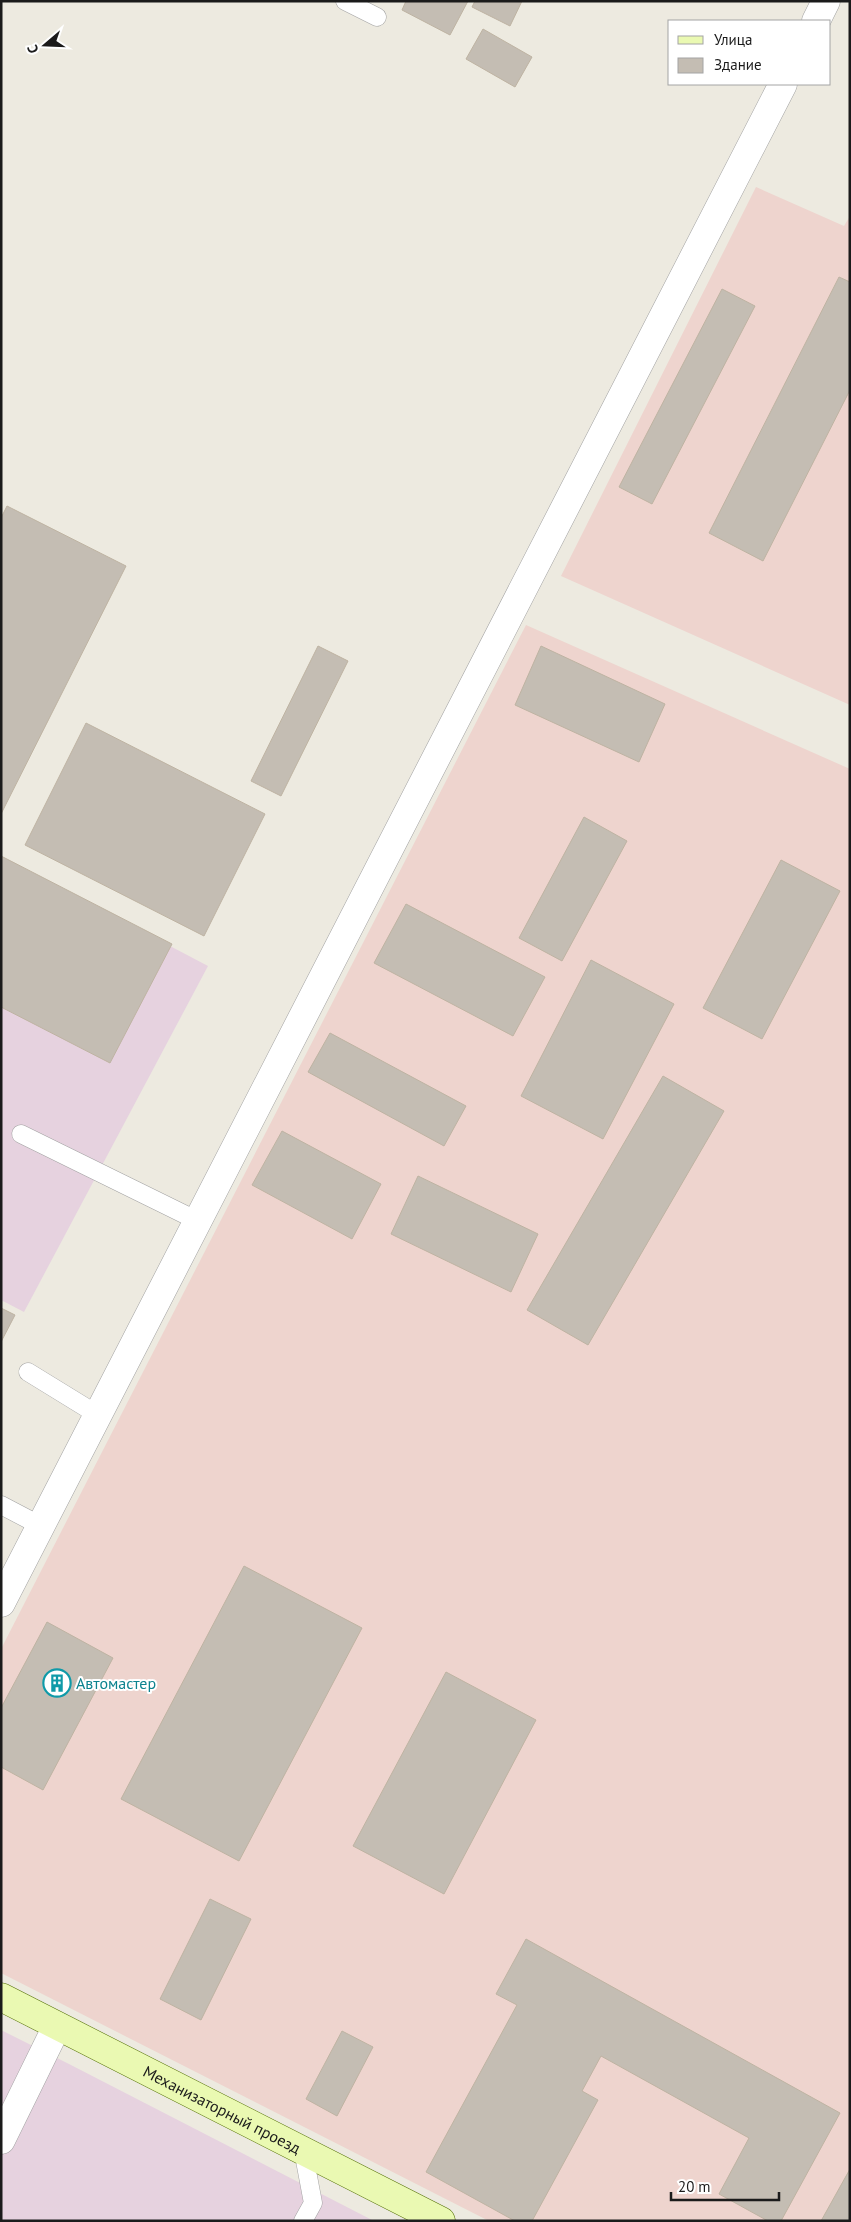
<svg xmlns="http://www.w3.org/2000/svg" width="851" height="2222" viewBox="0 0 851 2222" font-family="'PT Sans',sans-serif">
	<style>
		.commercial { fill: #eed4ce }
		.industrial { fill: #e6d2df }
		.building { fill: #c4bdb3; stroke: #beb3a2 }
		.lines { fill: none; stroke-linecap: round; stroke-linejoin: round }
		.lane-casing { stroke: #a2a2a2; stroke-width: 19 }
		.street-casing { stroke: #a2a2a2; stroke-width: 29 }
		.secondary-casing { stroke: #536f05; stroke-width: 29 }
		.lane { stroke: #fff; stroke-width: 18 }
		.street { stroke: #fff; stroke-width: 28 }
		.secondary { stroke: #eaf9b2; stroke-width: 28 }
		.labels { text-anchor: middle; stroke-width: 4; stroke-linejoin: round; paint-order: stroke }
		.culture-label { font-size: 16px; fill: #0d838f; stroke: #fff; text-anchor: start }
		.street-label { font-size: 16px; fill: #1b1b1b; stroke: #fff }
	</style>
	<rect width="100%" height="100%" fill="#edeae0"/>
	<!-- commercial -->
	<g class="commercial">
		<polygon points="756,187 844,226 850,216 850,705 561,576"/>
		<polygon points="526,625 850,769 850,2221 489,2221 1,1973 1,1649"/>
	</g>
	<!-- industrial -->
	<g class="industrial">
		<polygon points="1,857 208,966 24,1312 1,1300"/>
		<polygon points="1,2030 69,2064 374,2221 1,2221"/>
	</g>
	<!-- building -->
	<g class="building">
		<polygon points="406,1 468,1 450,35 402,10"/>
		<polygon points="475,1 522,1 510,26 472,7"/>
		<polygon points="483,29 532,57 515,87 466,59"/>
		<polygon points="839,277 850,282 850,390 763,561 709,533"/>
		<polygon points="722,289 755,306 652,504 619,487"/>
		<polygon points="7,506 126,566 1,814 1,518"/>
		<polygon points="318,646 348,661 281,796 251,781"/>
		<polygon points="541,646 665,704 639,762 515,705"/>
		<polygon points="86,723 265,814 204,936 25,845"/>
		<polygon points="584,817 627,841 562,961 519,938"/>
		<polygon points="1,856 172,944 110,1063 1,1007"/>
		<polygon points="781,860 840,891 762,1039 703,1008"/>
		<polygon points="406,904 545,977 513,1036 374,963"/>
		<polygon points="591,960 674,1004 603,1139 521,1096"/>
		<polygon points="330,1033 466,1106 444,1146 308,1072"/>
		<polygon points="663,1076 724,1111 588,1345 527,1310"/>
		<polygon points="282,1131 381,1184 352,1239 252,1185"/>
		<polygon points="418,1176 538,1234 511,1292 391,1234"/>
		<polygon points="1,1308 15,1315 1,1342"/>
		<polygon points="244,1566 362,1628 239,1861 121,1799"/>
		<polygon points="47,1622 113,1658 43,1790 1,1767 1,1708"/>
		<polygon points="446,1672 536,1720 444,1894 353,1846"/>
		<polygon points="210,1899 251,1919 201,2020 160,1999"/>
		<polygon points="526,1939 840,2113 781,2221 768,2221 719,2194 749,2138 601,2056 582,2091 598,2100 532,2221 515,2221 426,2172 517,2005 496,1994"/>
		<polygon points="342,2031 373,2047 337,2116 306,2099"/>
		<polygon points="850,2169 850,2221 821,2221"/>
	</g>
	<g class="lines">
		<!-- lane casing -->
		<g class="lane-casing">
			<g id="lane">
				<polyline points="345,1 377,17"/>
				<polyline points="21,1134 198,1221"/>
				<polyline points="28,1372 98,1415"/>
				<polyline points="1,1505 41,1526"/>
				<polyline points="303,2150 313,2203 303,2221"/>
			</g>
		</g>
		<!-- street casing -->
		<g class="street-casing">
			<g id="street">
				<polyline points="816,21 826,1"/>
				<polyline points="1,1603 783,84"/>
				<polyline points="1,2140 57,2026"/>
			</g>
		</g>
		<!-- secondary casing -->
		<g class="secondary-casing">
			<g id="secondary">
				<path id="s1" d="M1 1997 441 2221"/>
			</g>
		</g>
		<!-- lane -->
		<use href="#lane" class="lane"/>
		<!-- street -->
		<use href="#street" class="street"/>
		<!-- secondary -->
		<use href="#secondary" class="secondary"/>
	</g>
	<!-- icons -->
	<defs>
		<g id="building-ring" transform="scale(1.4375)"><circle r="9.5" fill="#fff" stroke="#0f9aa8" stroke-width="1.5"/><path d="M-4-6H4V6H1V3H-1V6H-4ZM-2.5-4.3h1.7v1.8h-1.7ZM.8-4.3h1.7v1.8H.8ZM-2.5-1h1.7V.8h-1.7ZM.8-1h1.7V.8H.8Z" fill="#0f9aa8"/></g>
	</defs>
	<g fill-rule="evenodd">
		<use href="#building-ring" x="57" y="1683"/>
	</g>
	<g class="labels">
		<!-- culture labels -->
		<g class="culture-label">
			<text x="76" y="1689">Автомастер</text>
		</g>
		<!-- street labels -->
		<g class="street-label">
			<text dy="6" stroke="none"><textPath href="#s1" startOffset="248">Механизаторный проезд</textPath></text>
		</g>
	</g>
	<!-- border -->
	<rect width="851" height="2222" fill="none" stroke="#1b1b1b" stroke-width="5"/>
	<!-- legend -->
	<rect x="668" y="20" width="162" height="65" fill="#ffffff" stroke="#a4a4a4"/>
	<rect x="678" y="36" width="25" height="8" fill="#eaf9b2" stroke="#a4a4a4"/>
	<text x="714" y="45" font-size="15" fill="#1b1b1b">Улица</text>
	<rect x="678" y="58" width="25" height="15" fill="#c4bdb3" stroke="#a4a4a4"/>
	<text x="714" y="70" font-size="15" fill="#1b1b1b">Здание</text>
	<!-- north arrow -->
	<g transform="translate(45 45) rotate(251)" stroke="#ffffff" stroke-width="4" paint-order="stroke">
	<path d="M0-4L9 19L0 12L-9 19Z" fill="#1b1b1b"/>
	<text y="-8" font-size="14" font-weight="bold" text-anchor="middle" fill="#1b1b1b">С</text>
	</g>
	<!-- scale -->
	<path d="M671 2192v8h108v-8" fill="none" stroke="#1b1b1b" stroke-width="2.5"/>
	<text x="678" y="2192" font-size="15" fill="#1b1b1b" stroke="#ffffff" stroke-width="4" paint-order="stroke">20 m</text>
</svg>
